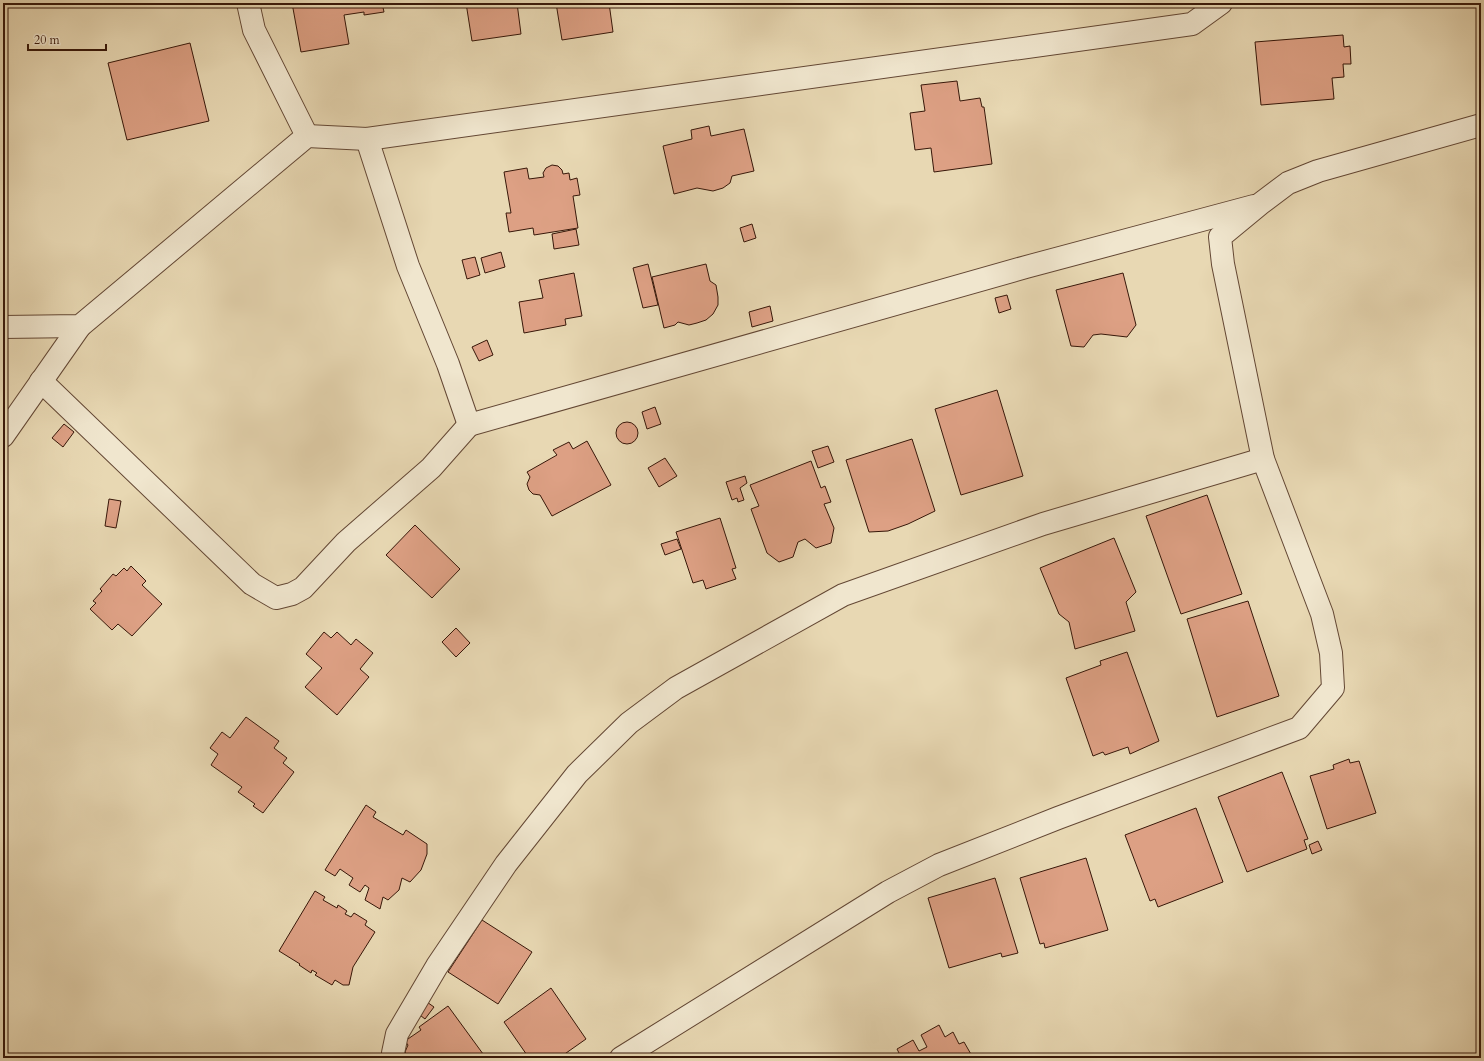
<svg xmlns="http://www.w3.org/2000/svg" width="1484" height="1061" viewBox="0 0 1484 1061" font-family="Cardo,serif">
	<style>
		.building { fill: #dda084; stroke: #371709 }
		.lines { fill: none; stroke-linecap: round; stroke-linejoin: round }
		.street-casing { stroke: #634734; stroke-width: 24 }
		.street { stroke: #f0e6ce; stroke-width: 22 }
	</style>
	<rect width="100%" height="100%" fill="#e8d8b3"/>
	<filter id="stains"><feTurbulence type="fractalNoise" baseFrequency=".005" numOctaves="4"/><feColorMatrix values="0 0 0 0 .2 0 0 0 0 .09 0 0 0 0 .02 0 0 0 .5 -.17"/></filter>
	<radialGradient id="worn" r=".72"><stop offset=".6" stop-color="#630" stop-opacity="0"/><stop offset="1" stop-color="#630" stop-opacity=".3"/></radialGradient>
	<!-- building -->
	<g class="building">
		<polygon points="292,3 382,3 384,12 364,15 364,12 344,15 349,44 301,52"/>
		<polygon points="466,3 517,3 521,34 472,41"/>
		<polygon points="556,3 609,3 613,32 562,40"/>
		<polygon points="1343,35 1344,47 1350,46 1351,64 1343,64 1344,77 1332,78 1334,99 1261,105 1255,42"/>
		<polygon points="190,43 209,121 127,140 108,63"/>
		<polygon points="957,81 960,101 980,98 982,107 984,107 992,164 934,172 931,148 915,150 910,113 925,111 921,85"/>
		<polygon points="709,126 711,136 744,129 754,171 732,176 730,183 723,188 713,191 697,188 674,194 663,146 692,139 691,130"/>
		<polygon points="552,165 558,166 562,170 563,174 569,173 570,180 577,178 580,195 573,196 578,228 534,235 533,228 509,232 506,213 511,213 504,172 527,168 529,179 544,177 543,173 546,168"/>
		<polygon points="752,224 756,238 744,242 740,228"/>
		<polygon points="576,229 579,245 554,249 552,234"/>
		<polygon points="501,252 505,267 485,273 481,258"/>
		<polygon points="475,257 480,275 467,279 462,260"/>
		<polygon points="648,264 658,305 643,308 633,268"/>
		<polygon points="706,264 710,281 716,285 718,297 718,305 713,314 706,320 697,323 689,325 678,322 675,325 664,328 652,277"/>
		<polygon points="574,273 582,316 565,319 566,325 524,333 519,302 543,298 539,280"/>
		<polygon points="1123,273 1136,325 1127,337 1101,334 1093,335 1084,347 1071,346 1056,290"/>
		<polygon points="1007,295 1011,309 999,313 995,298"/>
		<polygon points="770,306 773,321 752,327 749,312"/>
		<polygon points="487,340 493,355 479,361 472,347"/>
		<polygon points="997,390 1023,476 961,495 935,409"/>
		<polygon points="655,407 661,424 647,429 642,412"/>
		<circle cx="627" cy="433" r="11"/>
		<polygon points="64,424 74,432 63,447 52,438"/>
		<polygon points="912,439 935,511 908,524 888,531 869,532 846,460"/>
		<polygon points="587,441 611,485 552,516 540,495 533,494 529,490 527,484 530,477 527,472 557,455 553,450 569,442 573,449"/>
		<polygon points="828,446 834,462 818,468 812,451"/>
		<polygon points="665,458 677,476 659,487 648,468"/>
		<polygon points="811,461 821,488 825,486 831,502 824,504 834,528 831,543 816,548 805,539 798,542 793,557 779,562 767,553 751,509 759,506 750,485"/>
		<polygon points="745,476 747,483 740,488 744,500 738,502 737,498 732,500 726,482"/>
		<polygon points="1207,495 1242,594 1181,614 1146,516"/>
		<polygon points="109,499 121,501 116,528 105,526"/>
		<polygon points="720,518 736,568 732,569 736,579 706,589 703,580 693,583 676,532"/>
		<polygon points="415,525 460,569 432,598 386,555"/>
		<polygon points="1114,538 1136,592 1126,602 1135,631 1075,649 1069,622 1059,614 1040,568"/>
		<polygon points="677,539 681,549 665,555 661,544"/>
		<polygon points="131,566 146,581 142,585 162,604 132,636 118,624 112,630 90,609 96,603 93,601 102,591 100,589 113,574 116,576 124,568 127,571"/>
		<polygon points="1248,601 1279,696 1217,717 1187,619"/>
		<polygon points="456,628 470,643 456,657 442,642"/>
		<polygon points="324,632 331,638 337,632 351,645 356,639 373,653 360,669 369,677 337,715 305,687 322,668 306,654"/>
		<polygon points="1127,652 1159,741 1130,754 1128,747 1105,755 1103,752 1093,756 1066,678 1101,665 1100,661"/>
		<polygon points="246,717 279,741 274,748 287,758 283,763 294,772 263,813 253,806 255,804 238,792 242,787 211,765 218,754 210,748 222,732 230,738"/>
		<polygon points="1349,759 1350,763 1359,761 1376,813 1327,829 1310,776 1334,769 1333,765"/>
		<polygon points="1282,772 1308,839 1304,840 1307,849 1247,872 1218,797"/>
		<polygon points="366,805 376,812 373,817 403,835 406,830 427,844 427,854 421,870 410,882 402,878 399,890 388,900 383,897 380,909 365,900 369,888 365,885 360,892 349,885 353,878 340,869 335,876 325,870"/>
		<polygon points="1196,808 1223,882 1158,907 1155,899 1150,901 1125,835"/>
		<polygon points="1318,841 1322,850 1312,854 1309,845"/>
		<polygon points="1086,858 1108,930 1045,948 1044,943 1040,944 1020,878"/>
		<polygon points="995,878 1018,953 1002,957 1001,953 949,968 928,898"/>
		<polygon points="315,891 325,897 323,900 337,908 338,905 347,911 345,914 351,917 354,913 367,921 365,925 375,932 353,967 349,985 343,985 335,980 332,985 315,975 317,973 312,970 311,973 299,965 300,964 279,951"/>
		<polygon points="482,920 532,952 498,1004 448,972"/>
		<polygon points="551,988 586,1039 559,1058 529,1058 504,1022"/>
		<polygon points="424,1000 434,1007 425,1019 416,1012"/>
		<polygon points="448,1006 486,1058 409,1058 405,1052 408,1045 405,1041 421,1030 419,1027"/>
		<polygon points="939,1025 945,1037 953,1032 959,1044 964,1042 972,1056 970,1058 894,1058 900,1055 897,1049 913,1040 919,1051 927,1047 921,1035"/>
	</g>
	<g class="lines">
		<!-- street casing -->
		<g class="street-casing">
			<g id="street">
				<polyline points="248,3 254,30 307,136"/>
				<polyline points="367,139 408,266 448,364 469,425 1026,267 1254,206"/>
				<polyline points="3,327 80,326 307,136 367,139 1192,24 1221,3"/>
				<polyline points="41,381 252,584 276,598 292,594 303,588 346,542 431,468 469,425"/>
				<polyline points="3,436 80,326"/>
				<polyline points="393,1058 393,1053 397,1034 437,966 506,864 577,774 629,723 676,688 843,595 1043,524 1263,459"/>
				<polyline points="621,1058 888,892 939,865 1058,818 1299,728 1333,688 1331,653 1322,614 1263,459 1223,264 1220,237 1260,204 1288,183 1318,171 1481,125"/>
			</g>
		</g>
		<!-- street -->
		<use href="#street" class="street"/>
	</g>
	<!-- margin -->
	<rect width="1484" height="1061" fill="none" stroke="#e8d8b3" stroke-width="16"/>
	<rect x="4" y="4" width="1476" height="1053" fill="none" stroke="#371709" stroke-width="2"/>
	<rect x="8" y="8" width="1468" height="1045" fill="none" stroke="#371709"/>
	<!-- scale -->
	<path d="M28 44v6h78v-6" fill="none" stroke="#371709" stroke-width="2"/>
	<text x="34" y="44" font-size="12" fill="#371709" stroke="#f0e6ce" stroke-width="3" paint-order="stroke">20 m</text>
	<rect width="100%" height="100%" filter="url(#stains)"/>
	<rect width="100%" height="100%" fill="url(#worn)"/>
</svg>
